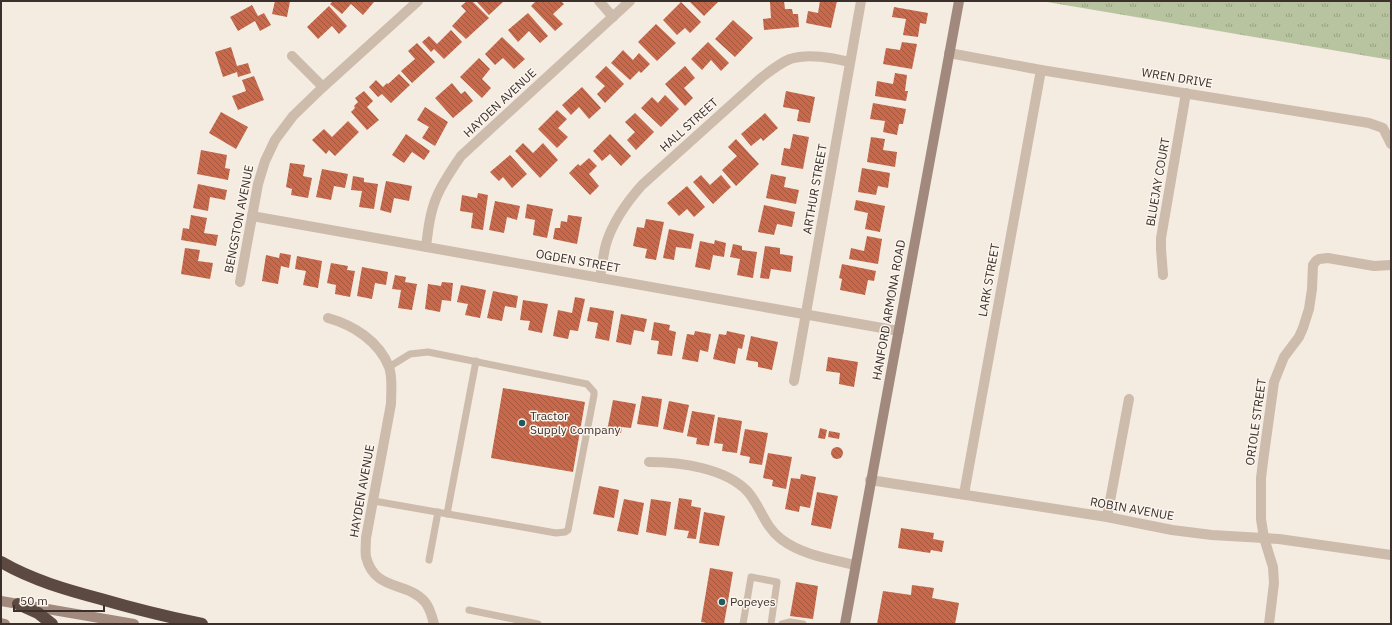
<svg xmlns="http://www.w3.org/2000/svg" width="1392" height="625" viewBox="0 0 1392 625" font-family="'IBM Plex Sans',sans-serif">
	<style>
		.park { fill: url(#park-tufts) }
		.building { fill: url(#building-back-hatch) }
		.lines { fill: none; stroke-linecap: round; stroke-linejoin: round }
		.lane { stroke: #cdbbac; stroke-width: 7 }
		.street { stroke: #cdbbac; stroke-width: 10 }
		.secondary { stroke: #a18a7d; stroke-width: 10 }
		.highway { stroke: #5c4a42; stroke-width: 12 }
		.poi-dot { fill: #1f5a5e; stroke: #fbf5ee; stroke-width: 1.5 }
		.labels { text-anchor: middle; stroke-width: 3; stroke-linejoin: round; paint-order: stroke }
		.street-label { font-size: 12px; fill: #3b302b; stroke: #fbf5ee }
		.poi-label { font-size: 12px; fill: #3b302b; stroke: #fbf5ee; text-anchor: start }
	</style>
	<defs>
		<pattern id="park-tufts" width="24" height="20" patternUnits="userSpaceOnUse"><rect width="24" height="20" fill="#b8c4a0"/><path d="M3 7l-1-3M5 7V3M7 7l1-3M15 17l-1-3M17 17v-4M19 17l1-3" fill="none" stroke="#97a083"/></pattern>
		<pattern id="building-back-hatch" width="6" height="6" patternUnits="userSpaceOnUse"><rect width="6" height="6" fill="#c8694b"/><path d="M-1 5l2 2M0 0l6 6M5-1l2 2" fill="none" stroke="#a4573f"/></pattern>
	</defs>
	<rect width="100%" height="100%" fill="#f4ebe1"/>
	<!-- park -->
	<polygon class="park" points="1041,1 1391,1 1391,60"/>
	<!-- building -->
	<g class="building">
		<polygon points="275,1 290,1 287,17 272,14"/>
		<polygon points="333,1 373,1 374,2 363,15 351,4 342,14 330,4"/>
		<polygon points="467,1 472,1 489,18 466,39 452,26 466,11 461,6"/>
		<polygon points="476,1 504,1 489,15"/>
		<polygon points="536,1 561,1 564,4 553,14 563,24 555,31 531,6"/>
		<polygon points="689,1 719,1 704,16"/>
		<polygon points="784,1 785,9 792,9 793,14 798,14 799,27 764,30 763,19 771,18 770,2"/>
		<polygon points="820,1 837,1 831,28 806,23 808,11 818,13"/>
		<polygon points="681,2 701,22 690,33 685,28 677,35 663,20"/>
		<polygon points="252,5 258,16 264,13 271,25 260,31 255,21 238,31 230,17"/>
		<polygon points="329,6 347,26 339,34 332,26 318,39 307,27"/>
		<polygon points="894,7 928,13 926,24 920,23 918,37 903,35 906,19 892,17"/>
		<polygon points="528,13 548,36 540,43 529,31 518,42 508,30"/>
		<polygon points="733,20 753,38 735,57 715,39"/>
		<polygon points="656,24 676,43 657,61 638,42"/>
		<polygon points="451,30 462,42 444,59 434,49 431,52 422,42 429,36 437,44"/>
		<polygon points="502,37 525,59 514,69 503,58 495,65 485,54"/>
		<polygon points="708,42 729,63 721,71 711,60 702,70 691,59"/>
		<polygon points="902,42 917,44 912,69 883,64 886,48 900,50"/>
		<polygon points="417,43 435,62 412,83 401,71 415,59 408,51"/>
		<polygon points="231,47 237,66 248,63 251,73 238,77 237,72 223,77 215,52"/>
		<polygon points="623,50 633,60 639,53 650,64 641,73 639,71 630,80 611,63"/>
		<polygon points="479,58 490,69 482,79 491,88 482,98 460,77"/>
		<polygon points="606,66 624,84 605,103 597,94 605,86 595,77"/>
		<polygon points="685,66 695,78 684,88 693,98 685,106 665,84"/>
		<polygon points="895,73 907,75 905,91 908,91 906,101 875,96 877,81 893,84"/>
		<polygon points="399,74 410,85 391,103 382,94 378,97 369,87 376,80 383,87 387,83 388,84"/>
		<polygon points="254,76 264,100 238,110 232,96 246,91 242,80"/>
		<polygon points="452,83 461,94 465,91 473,101 453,118 435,98"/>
		<polygon points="582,87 601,108 589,119 579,107 571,115 562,105"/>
		<polygon points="364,91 373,101 367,107 379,120 367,130 351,112 355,108 354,106 358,102 355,98"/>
		<polygon points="786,91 815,97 810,123 797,121 799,110 783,107"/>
		<polygon points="665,95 679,109 661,127 641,108 652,97 658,103"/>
		<polygon points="873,103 906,109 903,124 899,124 897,135 883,132 885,121 870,119"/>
		<polygon points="425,107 448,122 435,146 422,138 429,127 417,120"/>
		<polygon points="557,110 567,119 558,128 568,137 557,148 538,129"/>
		<polygon points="221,112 248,127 236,149 209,133"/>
		<polygon points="635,113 654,132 636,150 627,140 635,132 625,122"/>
		<polygon points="765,113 778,128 763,141 761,138 751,146 741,134"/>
		<polygon points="348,121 359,132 335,156 329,150 326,154 312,140 324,129 332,137"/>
		<polygon points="406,134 430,151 424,160 412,152 404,163 392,155"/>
		<polygon points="610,134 631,156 621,166 610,154 602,161 593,151"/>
		<polygon points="793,134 809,137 803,169 781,165 784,148 790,149"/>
		<polygon points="871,137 885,139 883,150 897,152 895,167 867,162"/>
		<polygon points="736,139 759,164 736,186 722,170 737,156 728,147"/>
		<polygon points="523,143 533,153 543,143 558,160 540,178 515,151"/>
		<polygon points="201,150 227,155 225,168 230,169 228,180 197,174"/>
		<polygon points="510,155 527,174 512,188 503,177 499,181 490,172"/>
		<polygon points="589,158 597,166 589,174 599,186 590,195 569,173 578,164 580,166"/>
		<polygon points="290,163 305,165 303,176 312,178 308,198 291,195 292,189 286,187"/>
		<polygon points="862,168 890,173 888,188 878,186 876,195 858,192"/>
		<polygon points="322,169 348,174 345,188 334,186 331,200 316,197"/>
		<polygon points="771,174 786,177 784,187 799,190 796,204 766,198"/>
		<polygon points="701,175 710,185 721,175 731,187 713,204 693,182"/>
		<polygon points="353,176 364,178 364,182 378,184 374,209 359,207 362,191 351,190"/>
		<polygon points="386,181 412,186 409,201 394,198 391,213 380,210"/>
		<polygon points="198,184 227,190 225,200 210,197 208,211 193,208"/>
		<polygon points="687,186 705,207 694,217 687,209 679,216 667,203"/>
		<polygon points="478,193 488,195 483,230 471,228 473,213 460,211 462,195 477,198"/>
		<polygon points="856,200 885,206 880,232 865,229 868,213 854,210"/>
		<polygon points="495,201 520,206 517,220 507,217 504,233 489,230"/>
		<polygon points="527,204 553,209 547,238 533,235 535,220 525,218"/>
		<polygon points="764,205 795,212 792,227 777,224 774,235 758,232"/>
		<polygon points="191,215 207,218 204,233 218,235 216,246 181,240 183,228 189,229"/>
		<polygon points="568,215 582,217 577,244 553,239 555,228 560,228 561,221 567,222"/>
		<polygon points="646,219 664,222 656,260 645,258 647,249 633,246 637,227 644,228"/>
		<polygon points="669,229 694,234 691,249 676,247 674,260 663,258"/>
		<polygon points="867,236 882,239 878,264 849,259 851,248 864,251"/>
		<polygon points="715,240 726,243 724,257 713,255 710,270 695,267 700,241 714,244"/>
		<polygon points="733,244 742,246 742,250 757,252 753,278 737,275 740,259 730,257"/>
		<polygon points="765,246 780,248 780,254 793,256 791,272 771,269 769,279 760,278"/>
		<polygon points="185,248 200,250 198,261 213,263 210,279 181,274"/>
		<polygon points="280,253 291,255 289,268 281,266 278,284 262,281 266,255 279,258"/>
		<polygon points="297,256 322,261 318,288 303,285 306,271 295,269"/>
		<polygon points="331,263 348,266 347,270 355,271 350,297 335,294 336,285 327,283"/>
		<polygon points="842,264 876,271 874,281 868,280 865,295 840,290 842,279 839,278"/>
		<polygon points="362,267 388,272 386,285 375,283 372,299 357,296"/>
		<polygon points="395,275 406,277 405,282 417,284 412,310 398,308 401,290 392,289"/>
		<polygon points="442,282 453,283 451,301 442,300 440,312 425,309 428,284 441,286"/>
		<polygon points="461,285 486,290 480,318 465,315 468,304 457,302"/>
		<polygon points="493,291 518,296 516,308 505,306 502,321 487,318"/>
		<polygon points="575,297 585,299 578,331 570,330 568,339 553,336 558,310 572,313"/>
		<polygon points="523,300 548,304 542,333 528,330 530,321 520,320"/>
		<polygon points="590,307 614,311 609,341 595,338 598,323 587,321"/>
		<polygon points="621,314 647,319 644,332 634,330 631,345 616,342"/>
		<polygon points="654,322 670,325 669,330 676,332 672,356 657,354 659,341 651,340"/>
		<polygon points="695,331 711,334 708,352 700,350 698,362 682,359 687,334 694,335"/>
		<polygon points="727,331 745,335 742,349 738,348 735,364 713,359 719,334 726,335"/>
		<polygon points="751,336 778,342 772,370 758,367 758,362 746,360"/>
		<polygon points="828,357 858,362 854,387 839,384 840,373 826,371"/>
		<polygon points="503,388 585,402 573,472 491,458"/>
		<polygon points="642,396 662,399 658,427 637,424"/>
		<polygon points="613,400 636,404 631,428 622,427 621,433 607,431"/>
		<polygon points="669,401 689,405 683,433 663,429"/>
		<polygon points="692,411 715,415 709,446 696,444 697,438 687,436"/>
		<polygon points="718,417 742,421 737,453 722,451 723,444 714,443"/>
		<polygon points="820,428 827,430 825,439 818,438"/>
		<polygon points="745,429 768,433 762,465 749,463 750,457 740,455"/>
		<polygon points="829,431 840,433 839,439 828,437"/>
		<circle cx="837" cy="453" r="6"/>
		<polygon points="768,453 792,457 786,489 772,486 773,480 763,478"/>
		<polygon points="801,474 816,477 810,508 800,506 799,512 785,509 791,478 800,479"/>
		<polygon points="599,486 619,490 614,518 593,514"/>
		<polygon points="817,492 838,496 831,529 811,525"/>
		<polygon points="679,498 692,500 691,506 701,508 696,539 687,538 689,531 674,529"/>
		<polygon points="624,499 644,503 638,535 617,531"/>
		<polygon points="651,499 671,502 666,536 646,532"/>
		<polygon points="704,512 725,516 719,546 699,543"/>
		<polygon points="901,528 934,533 933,539 944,541 942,552 931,550 930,553 898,548"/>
		<polygon points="710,568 733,572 724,624 713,624 701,622"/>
		<polygon points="796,582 818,586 813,619 790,616"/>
		<polygon points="912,585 934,588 932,598 959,603 955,624 877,624 883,591 911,595"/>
	</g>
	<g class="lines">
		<!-- lane -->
		<g class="lane">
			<polyline points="374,501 556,533 565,532 568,530 594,395 594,392 587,384 428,352 410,354 389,367"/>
			<polyline points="447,514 476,361"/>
			<polyline points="429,560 438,512"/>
			<polyline points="469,610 538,624"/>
			<polyline points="743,624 751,577 777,582 771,624"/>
			<polyline points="782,624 790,622 803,624"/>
		</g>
		<!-- street -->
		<g class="street">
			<polyline points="599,1 613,17"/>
			<polyline points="949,53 1041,70 1369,123 1383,128 1391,144"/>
			<polyline points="292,56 323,87"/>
			<polyline points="252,216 899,331"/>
			<path d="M426 247C428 230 430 212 437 196 443 182 452 169 461 156L630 1"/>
			<polyline points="1163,275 1161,249 1161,238 1186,93"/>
			<path d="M600 278C602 267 603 255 606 244 613 221 626 203 642 185L761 78C770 71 780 63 790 59 809 53 832 58 850 62"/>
			<polyline points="240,282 258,184 265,161 275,140 293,116 323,87 418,1"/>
			<path d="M328 318C353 325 379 341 389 367 393 378 391 392 391 404L366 538C366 544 365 551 366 557 375 592 407 581 425 602 430 608 432 616 434 624"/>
			<polyline points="794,381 861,1"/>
			<path d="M649 462C680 462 726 468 748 492 761 507 764 526 781 539 802 555 830 559 855 565"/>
			<polyline points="870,480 1107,517 1172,530 1212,535 1279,539 1391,555"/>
			<polyline points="964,494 1041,70"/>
			<polyline points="1107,517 1129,399"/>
			<polyline points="1269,624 1274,583 1273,567 1264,538 1261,519 1261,478 1264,454 1274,382 1284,357 1299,337 1303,328 1309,309 1312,289 1313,265 1316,261 1319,259 1328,258 1374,266 1391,265"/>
		</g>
		<!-- secondary -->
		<g class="secondary">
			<polyline points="1,601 134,624"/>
			<polyline points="1,623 5,624"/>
			<polyline points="845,624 959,1"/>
		</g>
		<!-- highway -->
		<g class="highway">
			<path d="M1 562C32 580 67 590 101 599 135 609 168 617 202 624"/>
			<polyline points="18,604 38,613 52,624"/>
		</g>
	</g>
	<!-- markers -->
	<g class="poi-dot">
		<circle cx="522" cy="423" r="4"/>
		<circle cx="722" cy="602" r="4"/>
	</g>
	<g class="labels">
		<!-- street labels -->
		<g class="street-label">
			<text transform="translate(1177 78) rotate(9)" y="4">WREN DRIVE</text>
			<text transform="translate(500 103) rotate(-43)" y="4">HAYDEN AVENUE</text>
			<text transform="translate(689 125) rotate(-42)" y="4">HALL STREET</text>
			<text transform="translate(1158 182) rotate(-80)" y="4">BLUEJAY COURT</text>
			<text transform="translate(815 189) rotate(-80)" y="4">ARTHUR STREET</text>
			<text transform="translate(239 219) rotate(-79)" y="4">BENGSTON AVENUE</text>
			<text transform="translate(578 261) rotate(10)" y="4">OGDEN STREET</text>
			<text transform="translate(989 280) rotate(-80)" y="4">LARK STREET</text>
			<text transform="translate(889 310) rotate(-80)" y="4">HANFORD ARMONA ROAD</text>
			<text transform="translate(1256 422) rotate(-82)" y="4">ORIOLE STREET</text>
			<text transform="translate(362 491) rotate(-80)" y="4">HAYDEN AVENUE</text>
			<text transform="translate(1132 509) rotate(10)" y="4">ROBIN AVENUE</text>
		</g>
		<!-- poi labels -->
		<g class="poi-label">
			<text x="530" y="420">Tractor<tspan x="530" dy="14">Supply Company</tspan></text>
			<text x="730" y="606">Popeyes</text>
		</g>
	</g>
	<!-- border -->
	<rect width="1392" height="625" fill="none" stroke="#3b302b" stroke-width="4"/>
	<!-- scale -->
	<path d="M14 605v6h90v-6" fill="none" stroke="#3b302b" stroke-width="2"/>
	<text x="20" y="605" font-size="12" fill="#3b302b" stroke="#fbf5ee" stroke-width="3" paint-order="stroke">50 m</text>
</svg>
